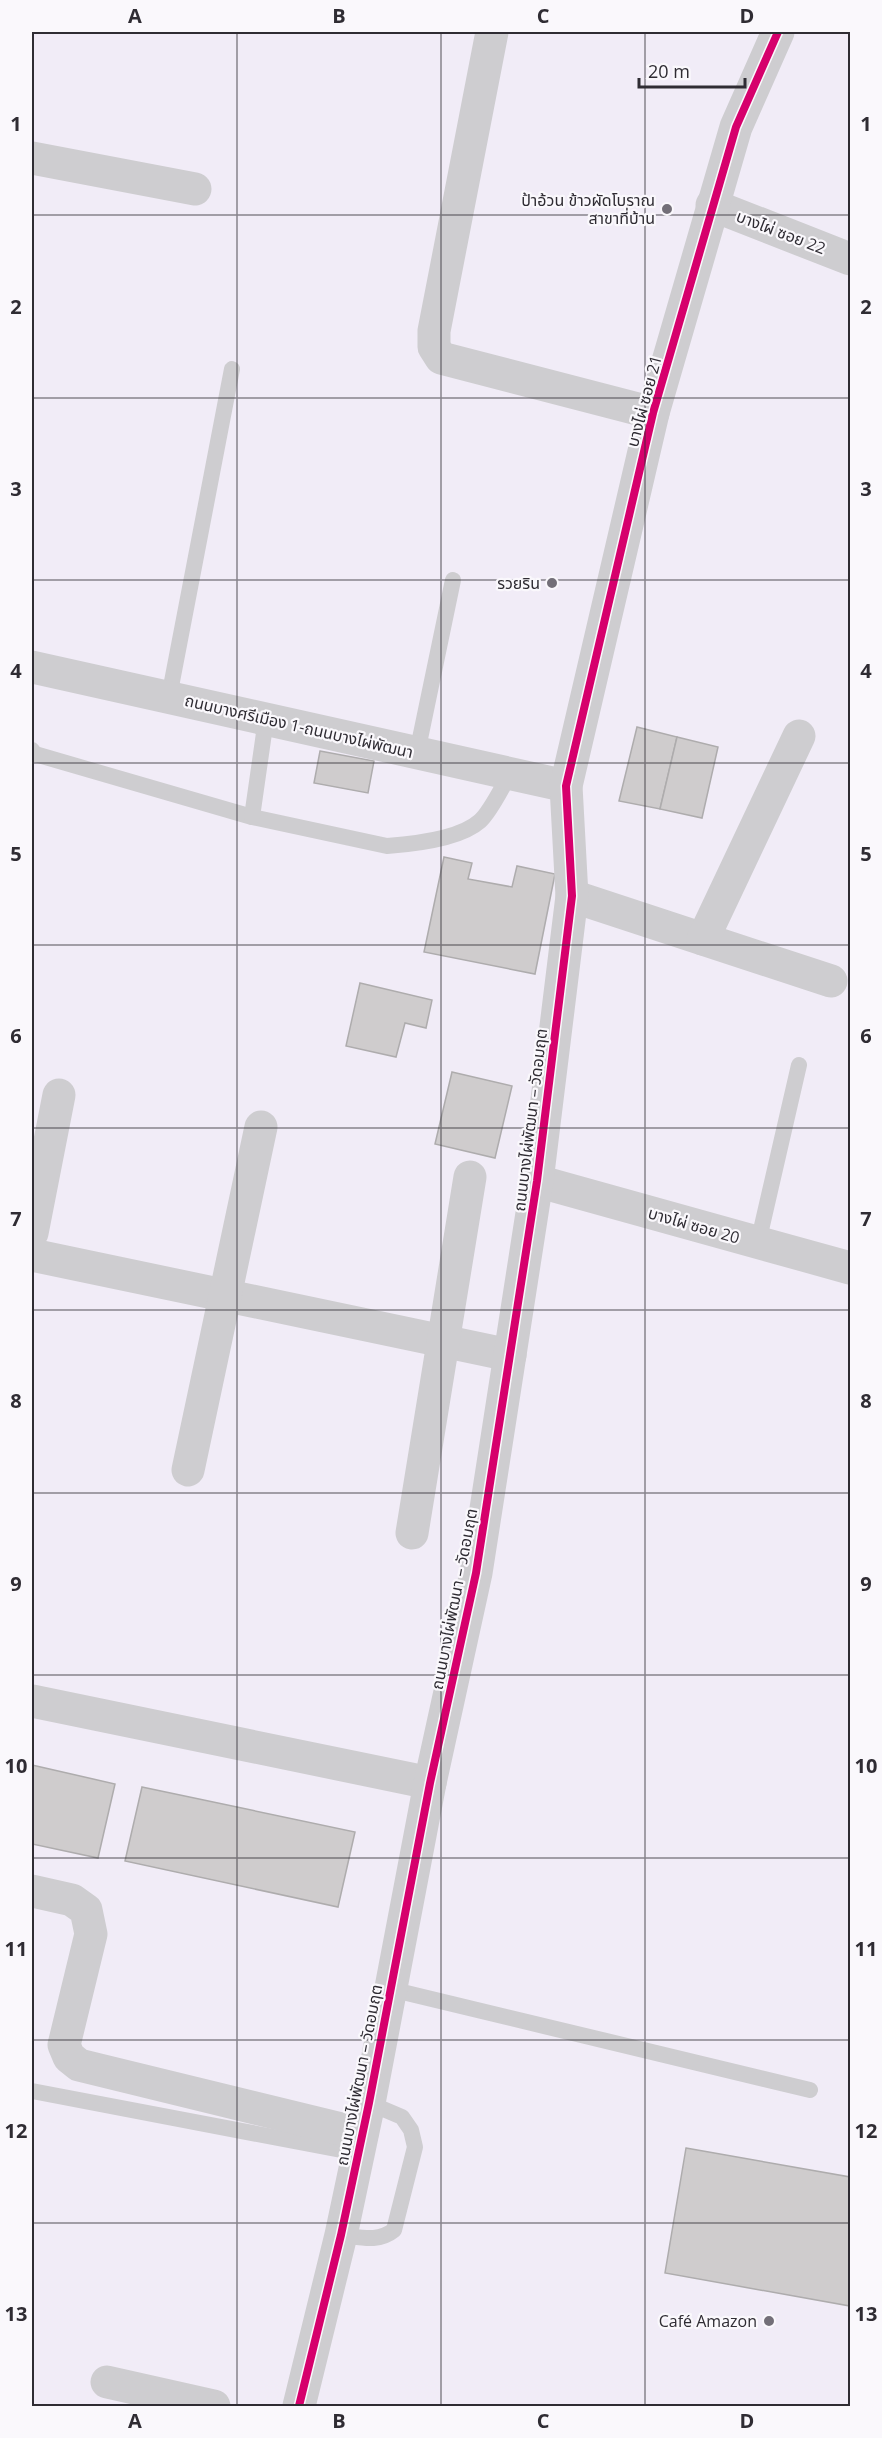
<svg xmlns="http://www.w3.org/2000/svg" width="882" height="2438" viewBox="0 0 882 2438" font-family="'Open Sans','Noto Sans Thai',sans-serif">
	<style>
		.building { fill: #cfcccd; stroke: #aeacad; stroke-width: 1.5 }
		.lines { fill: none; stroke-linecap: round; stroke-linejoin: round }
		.service { stroke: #cecdd0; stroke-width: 16 }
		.minor { stroke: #cecdd0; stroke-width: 33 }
		.cycleway-casing { stroke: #faf8fc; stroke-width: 11 }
		.cycleway { stroke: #d6006c; stroke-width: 8 }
		.grid { fill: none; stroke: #2f2c33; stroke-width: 1.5; stroke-opacity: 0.55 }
		.poi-dot { fill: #736f78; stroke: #faf8fc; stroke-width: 2 }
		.labels { text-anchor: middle; stroke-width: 4.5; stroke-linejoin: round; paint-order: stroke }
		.poi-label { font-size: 16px; fill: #2f2c33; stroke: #faf8fc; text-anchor: end }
		.street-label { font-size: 16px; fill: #2f2c33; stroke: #faf8fc }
		.neatline { fill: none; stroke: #2f2c33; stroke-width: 2 }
		.grid-label { font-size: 20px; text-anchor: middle; font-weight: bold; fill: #2f2c33 }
	</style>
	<rect width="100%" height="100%" fill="#f1ecf7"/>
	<!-- building -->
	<g class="building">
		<polygon points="637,727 677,737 660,809 619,801"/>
		<polygon points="677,737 718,747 702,818 660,809"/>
		<polygon points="320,751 374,761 368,793 314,783"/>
		<polygon points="444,857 472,863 468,879 512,887 517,866 555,874 535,974 424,952"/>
		<polygon points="360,983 432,1000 426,1028 405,1023 396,1057 346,1046"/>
		<polygon points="452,1072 512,1086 495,1158 435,1144"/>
		<polygon points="32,1765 115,1784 98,1858 32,1844"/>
		<polygon points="142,1787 355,1832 338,1907 125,1861"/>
		<polygon points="686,2148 850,2177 850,2306 665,2273"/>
	</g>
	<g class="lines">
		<!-- service -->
		<g class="service">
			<polyline points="169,697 232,369"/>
			<path d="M32 750 35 754 252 817 387 846C414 844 460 839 480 821 491 811 502 787 510 774"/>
			<polyline points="417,753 453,580"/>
			<polyline points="252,817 266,719"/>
			<polyline points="758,1243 799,1065"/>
			<polyline points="390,1989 810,2090"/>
			<polyline points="32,2091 357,2153"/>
			<path d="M341 2235C360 2237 378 2243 394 2230L415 2147 411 2130 402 2117 369 2103"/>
		</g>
		<!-- minor -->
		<g class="minor">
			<polyline points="492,32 434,331 434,347 441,358 653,413"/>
			<polyline points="32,158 195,189"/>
			<polyline points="712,205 850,259"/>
			<polyline points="32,667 566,786"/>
			<polyline points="572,896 831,981"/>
			<polyline points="703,939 799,736"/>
			<polyline points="537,1181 850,1268"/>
			<polyline points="32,1233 59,1095"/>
			<polyline points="32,1255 510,1355"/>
			<polyline points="188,1470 261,1127"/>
			<polyline points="412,1533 470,1177"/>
			<polyline points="32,1701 430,1783"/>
			<polyline points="32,1891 72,1900 86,1910 91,1934 64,2045 69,2057 79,2065 362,2134"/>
			<polyline points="107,2382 214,2406"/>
			<polyline points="299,2406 341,2235 369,2103 430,1783 476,1573 537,1181 572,896 566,786 653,413 736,127 778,32"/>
		</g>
		<!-- cycleway casing -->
		<g class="cycleway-casing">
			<polyline id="cycleway" points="299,2406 341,2235 369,2103 430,1783 476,1573 537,1181 572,896 566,786 653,413 736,127 778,32"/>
		</g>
		<!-- cycleway -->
		<use href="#cycleway" class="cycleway"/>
	</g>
	<!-- grid -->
	<path class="grid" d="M237 32V2406M441 32V2406M645 32V2406M32 215H850M32 398H850M32 580H850M32 763H850M32 945H850M32 1128H850M32 1310H850M32 1493H850M32 1675H850M32 1858H850M32 2040H850M32 2223H850"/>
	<!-- markers -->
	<g class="poi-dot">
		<circle cx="667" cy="209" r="6"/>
		<circle cx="552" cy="583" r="6"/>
		<circle cx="769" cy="2321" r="6"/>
	</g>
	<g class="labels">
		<!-- poi labels -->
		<g class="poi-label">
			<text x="655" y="206">ป้าอ้วน ข้าวผัดโบราณ<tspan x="655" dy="18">สาขาที่บ้าน</tspan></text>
			<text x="540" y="589">รวยริน</text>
			<text x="757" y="2327">Café Amazon</text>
		</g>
		<!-- street labels -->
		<g class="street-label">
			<text transform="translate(781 232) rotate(21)" y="6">บางไผ่ ซอย 22</text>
			<text transform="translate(644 401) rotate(-75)" y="6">บางไผ่ ซอย 21</text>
			<text transform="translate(299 726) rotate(13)" y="6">ถนนบางศรีเมือง 1-ถนนบางไผ่พัฒนา</text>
			<text transform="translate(530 1120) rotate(-83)" y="6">ถนนบางไผ่พัฒนา – วัดอมฤต</text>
			<text transform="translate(694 1225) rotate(16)" y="6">บางไผ่ ซอย 20</text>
			<text transform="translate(454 1599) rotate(-79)" y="6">ถนนบางไผ่พัฒนา – วัดอมฤต</text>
			<text transform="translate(359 2075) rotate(-79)" y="6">ถนนบางไผ่พัฒนา – วัดอมฤต</text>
		</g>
	</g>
	<!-- border -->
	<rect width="882" height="2438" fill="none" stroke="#faf8fc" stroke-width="66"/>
	<!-- scale -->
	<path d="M639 78v9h106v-9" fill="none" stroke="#2f2c33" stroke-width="3"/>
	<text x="648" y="78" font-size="18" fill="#2f2c33" stroke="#faf8fc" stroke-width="4.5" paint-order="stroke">20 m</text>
	<rect x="33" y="33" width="816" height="2372" class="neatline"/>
	<g class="grid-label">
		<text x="135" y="23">A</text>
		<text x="339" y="23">B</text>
		<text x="543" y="23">C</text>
		<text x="747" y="23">D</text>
		<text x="16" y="131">1</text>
		<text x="866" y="131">1</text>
		<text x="16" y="314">2</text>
		<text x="866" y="314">2</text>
		<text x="16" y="496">3</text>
		<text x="866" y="496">3</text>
		<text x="16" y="678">4</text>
		<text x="866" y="678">4</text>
		<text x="16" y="861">5</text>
		<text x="866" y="861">5</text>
		<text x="16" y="1043">6</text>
		<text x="866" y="1043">6</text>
		<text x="16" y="1226">7</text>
		<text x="866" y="1226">7</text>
		<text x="16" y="1408">8</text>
		<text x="866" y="1408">8</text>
		<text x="16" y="1591">9</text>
		<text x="866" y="1591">9</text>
		<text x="16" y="1773">10</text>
		<text x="866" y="1773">10</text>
		<text x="16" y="1956">11</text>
		<text x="866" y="1956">11</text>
		<text x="16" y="2138">12</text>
		<text x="866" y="2138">12</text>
		<text x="16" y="2321">13</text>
		<text x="866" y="2321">13</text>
		<text x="135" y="2428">A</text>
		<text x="339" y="2428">B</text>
		<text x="543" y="2428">C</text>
		<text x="747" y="2428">D</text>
	</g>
</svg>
